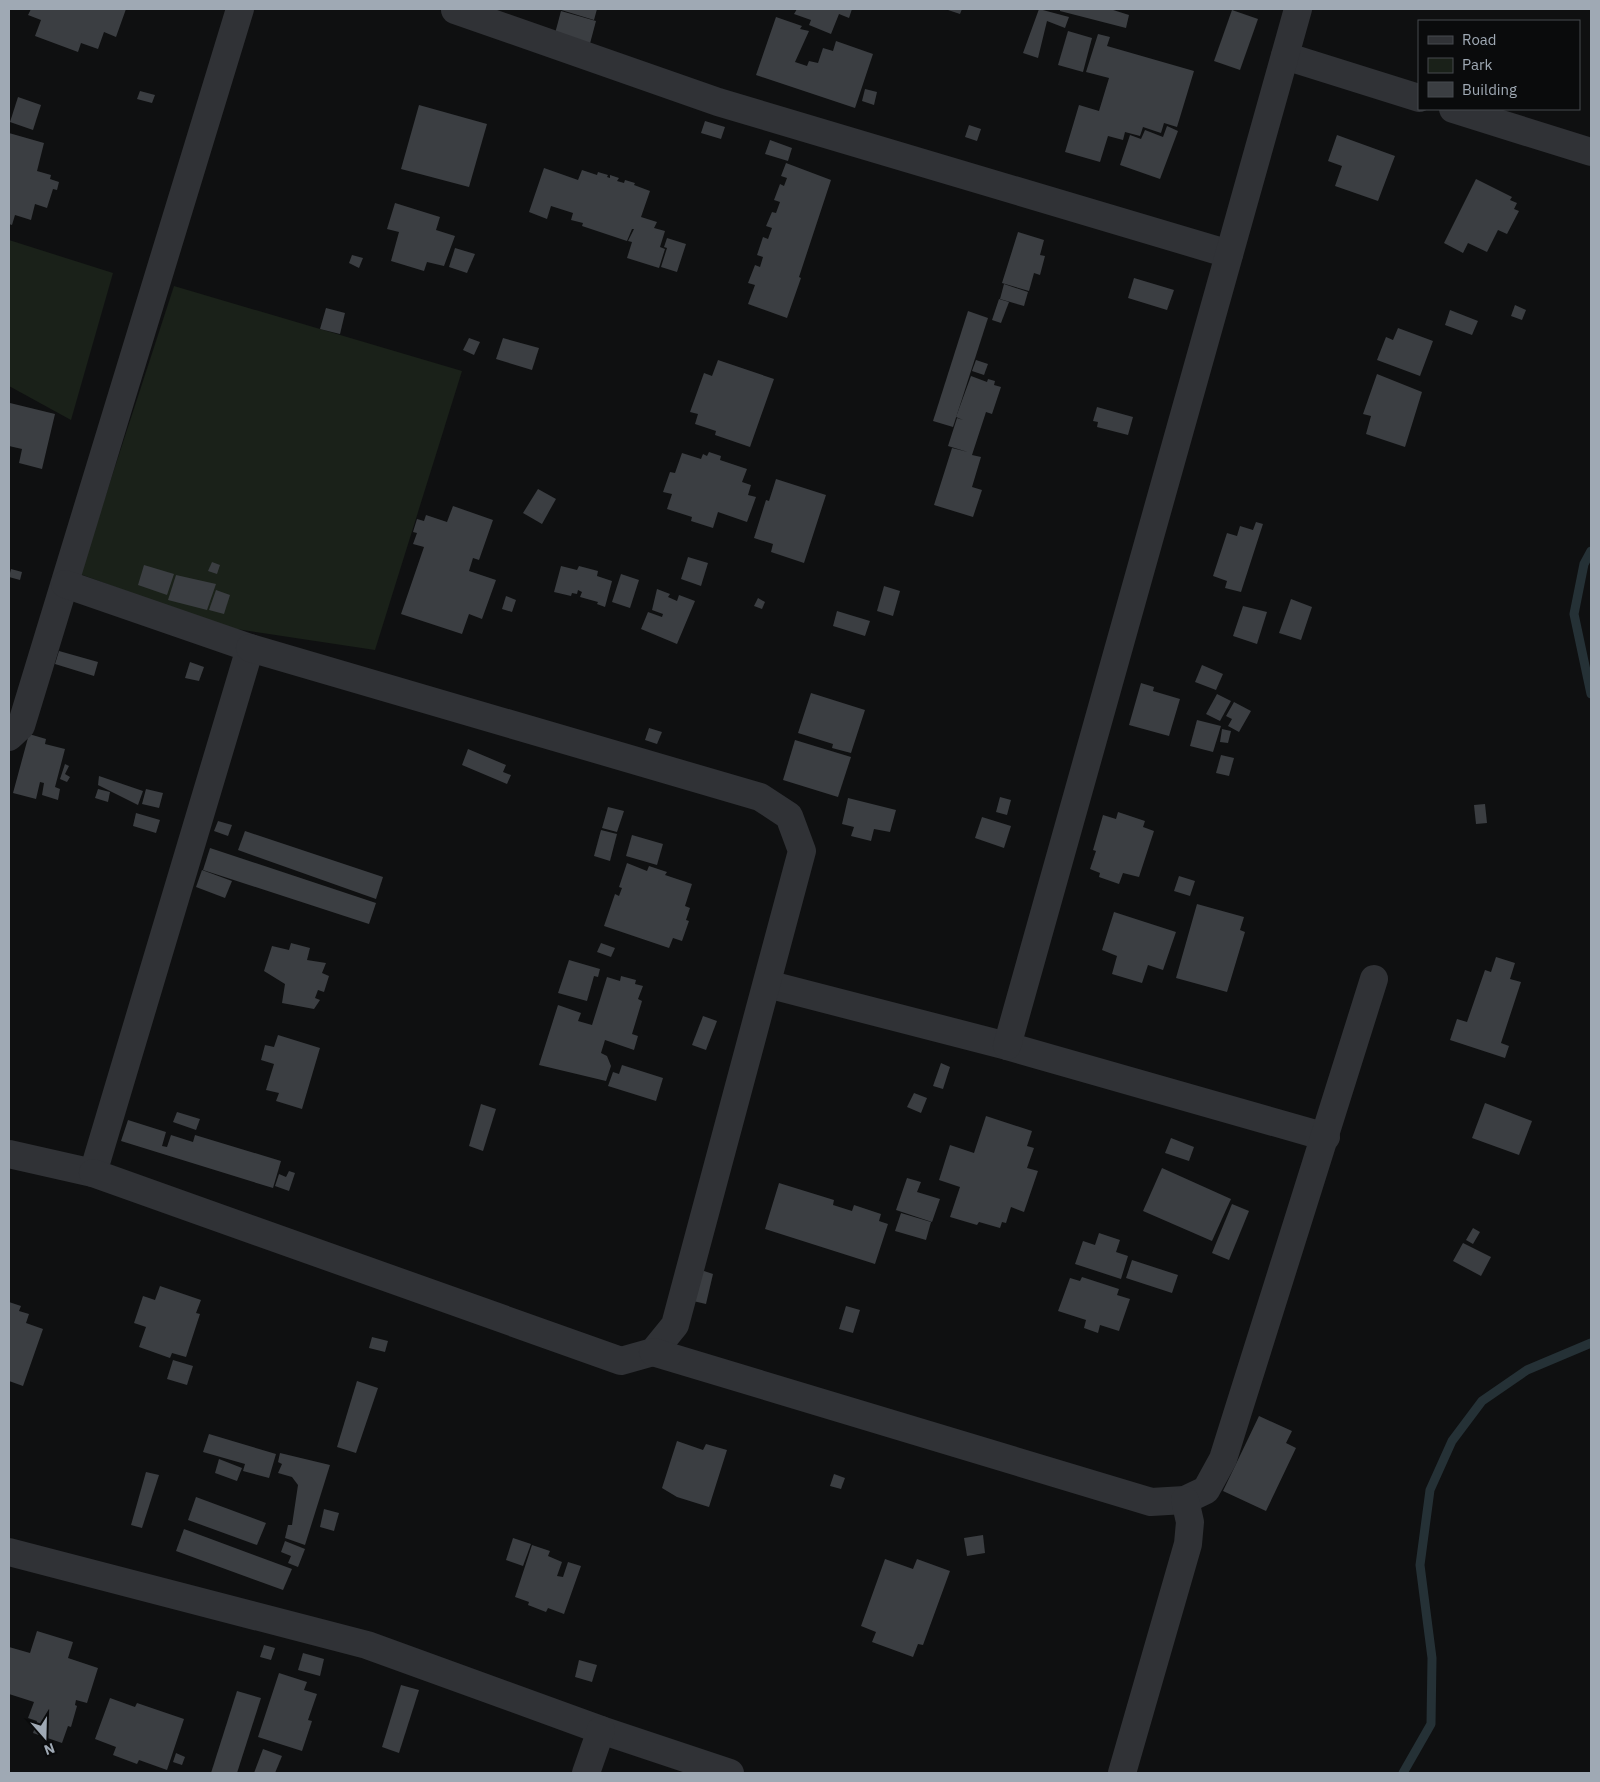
<svg xmlns="http://www.w3.org/2000/svg" width="1600" height="1782" viewBox="0 0 1600 1782" font-family="'IBM Plex Sans',sans-serif">
	<style>
		.green { fill: #1a2119 }
		.lines { fill: none; stroke-linecap: round; stroke-linejoin: round }
		.stream { stroke: #253136; stroke-width: 9 }
		.building { fill: #3b3e42 }
		.minor { stroke: #303236; stroke-width: 28 }
	</style>
	<rect width="100%" height="100%" fill="#0f1011"/>
	<!-- green -->
	<g class="green">
		<polygon points="9,240 113,273 71,420 9,386"/>
		<polygon points="174,286 462,371 375,650 223,627 80,574"/>
	</g>
	<g class="lines">
		<!-- stream -->
		<g class="stream">
			<polyline points="1591,551 1584,564 1574,614 1591,694"/>
			<polyline points="1403,1773 1431,1724 1432,1658 1420,1565 1430,1490 1452,1441 1482,1401 1527,1370 1591,1343"/>
		</g>
	</g>
	<!-- building -->
	<g class="building">
		<polygon points="31,9 126,9 116,37 104,32 98,49 81,43 78,52 35,36 41,20 28,15"/>
		<polygon points="558,9 597,9 594,20"/>
		<polygon points="797,9 852,9 849,18 839,14 831,34 809,25 811,20 794,14"/>
		<polygon points="945,9 962,9 960,14"/>
		<polygon points="1039,9 1069,17 1065,28 1047,21 1038,58 1023,53"/>
		<polygon points="1060,9 1110,9 1129,15 1126,28 1060,11"/>
		<polygon points="1232,10 1258,19 1240,70 1214,61"/>
		<polygon points="561,11 596,21 588,51 553,41"/>
		<polygon points="776,17 802,26 800,29 809,31 795,62 807,66 809,61 818,63 823,48 833,51 836,41 873,54 855,108 756,75"/>
		<polygon points="1068,31 1092,38 1083,72 1058,65"/>
		<polygon points="1098,34 1110,37 1107,46 1194,71 1177,127 1164,123 1161,133 1143,127 1140,136 1125,132 1123,140 1108,136 1100,162 1065,152 1079,105 1099,111 1109,78 1086,72"/>
		<polygon points="865,89 877,92 874,105 862,101"/>
		<polygon points="140,91 155,95 152,103 137,99"/>
		<polygon points="18,97 41,105 33,130 10,122"/>
		<polygon points="419,105 487,124 469,187 401,169"/>
		<polygon points="705,121 725,127 721,139 701,133"/>
		<polygon points="969,125 981,129 977,141 965,137"/>
		<polygon points="1167,126 1178,131 1160,179 1120,165 1130,135 1141,139 1145,130 1163,137"/>
		<polygon points="9,133 44,143 37,171 51,175 50,179 59,182 57,190 53,189 47,208 35,204 31,220 15,215 12,225 9,224"/>
		<polygon points="1337,135 1395,156 1378,201 1335,186 1342,166 1328,161"/>
		<polygon points="770,140 792,148 788,161 765,154"/>
		<polygon points="786,163 831,180 799,277 801,278 787,318 748,304 755,285 748,283 755,265 760,267 763,257 757,255 763,237 768,239 772,228 766,226 772,212 776,213 780,202 774,200 780,184 784,186 787,178 781,176"/>
		<polygon points="544,168 578,180 582,170 597,175 598,172 608,175 607,177 610,178 610,175 619,178 617,181 624,183 625,180 635,183 634,185 650,191 641,217 657,222 654,228 665,231 660,247 665,249 659,268 627,258 632,242 628,241 634,229 632,229 627,241 582,226 583,223 571,220 573,213 551,206 547,219 529,212"/>
		<polygon points="1476,179 1512,197 1510,200 1517,203 1514,209 1519,211 1507,234 1498,230 1487,252 1468,243 1463,253 1444,243"/>
		<polygon points="395,203 440,217 436,230 455,236 444,266 427,262 424,271 391,261 399,232 387,229"/>
		<polygon points="1018,232 1044,240 1040,255 1045,256 1040,275 1034,273 1029,291 1002,283"/>
		<polygon points="667,238 686,244 677,272 661,267 667,248 664,247"/>
		<polygon points="455,248 475,254 467,273 449,267"/>
		<polygon points="352,255 363,258 359,268 349,263"/>
		<polygon points="1134,278 1174,290 1167,310 1128,298"/>
		<polygon points="1004,284 1028,292 1024,306 1000,299"/>
		<polygon points="999,299 1009,302 1001,323 992,320"/>
		<polygon points="1515,305 1526,310 1522,320 1511,316"/>
		<polygon points="326,308 345,313 340,334 320,329"/>
		<polygon points="1450,310 1478,321 1472,335 1445,325"/>
		<polygon points="968,311 988,318 953,427 933,421"/>
		<polygon points="1398,328 1433,341 1420,376 1377,360 1386,337 1393,340"/>
		<polygon points="469,338 480,342 474,355 463,350"/>
		<polygon points="503,338 539,348 532,370 496,359"/>
		<polygon points="718,360 774,379 750,447 715,435 716,431 695,424 698,414 690,412 704,373 712,376"/>
		<polygon points="976,360 988,364 984,375 972,371"/>
		<polygon points="1377,374 1422,392 1405,447 1366,434 1371,416 1363,414"/>
		<polygon points="971,376 987,382 988,379 995,381 994,385 1001,387 992,414 986,412 972,455 981,457 972,487 982,490 973,517 934,505 952,448 968,452 948,446 957,418 963,420 956,417"/>
		<polygon points="10,403 55,414 42,469 19,463 22,449 9,446"/>
		<polygon points="1097,407 1133,417 1128,435 1097,427 1098,422 1093,421"/>
		<polygon points="709,452 721,456 720,460 747,469 742,482 751,485 748,495 756,497 747,522 718,512 713,528 691,521 692,517 667,509 672,494 663,492 670,472 675,473 682,453 701,459 703,454 707,456"/>
		<polygon points="776,479 826,495 804,563 771,552 773,544 754,538 766,500 769,501"/>
		<polygon points="538,489 556,499 542,524 523,513"/>
		<polygon points="453,506 493,520 479,560 473,558 469,571 496,580 482,619 469,614 462,634 401,614 424,547 413,544 417,533 413,532 417,519 424,521 426,515 447,522"/>
		<polygon points="1256,522 1263,524 1241,592 1225,588 1227,581 1213,576 1227,533 1237,536 1240,526 1253,530"/>
		<polygon points="688,557 708,563 701,586 681,579"/>
		<polygon points="212,562 220,565 217,574 208,571"/>
		<polygon points="144,565 174,574 167,595 138,585"/>
		<polygon points="561,566 577,570 579,566 598,571 597,576 612,581 605,607 597,604 598,602 580,597 582,592 578,590 577,594 572,593 571,596 554,592"/>
		<polygon points="11,569 22,572 20,580 9,577"/>
		<polygon points="621,574 639,580 630,608 612,602"/>
		<polygon points="176,575 216,584 207,610 168,600"/>
		<polygon points="884,586 900,591 893,616 877,611"/>
		<polygon points="657,589 670,594 668,597 677,601 679,595 695,601 677,644 641,629 648,612 662,617 663,614 652,610"/>
		<polygon points="216,590 230,595 224,614 209,610"/>
		<polygon points="506,596 516,600 512,612 502,609"/>
		<polygon points="758,598 765,602 762,609 754,606"/>
		<polygon points="1291,599 1312,607 1301,640 1279,633"/>
		<polygon points="1243,606 1267,612 1257,644 1233,636"/>
		<polygon points="837,611 870,621 865,636 833,626"/>
		<polygon points="59,651 98,662 94,676 55,664"/>
		<polygon points="190,662 204,667 199,681 185,678"/>
		<polygon points="1202,665 1223,674 1216,690 1195,682"/>
		<polygon points="1141,683 1154,687 1153,691 1180,699 1169,736 1129,725"/>
		<polygon points="811,693 865,710 851,753 832,748 833,744 798,733"/>
		<polygon points="1217,694 1231,701 1220,721 1206,714"/>
		<polygon points="1234,702 1251,711 1239,732 1228,726 1232,719 1226,716"/>
		<polygon points="1197,720 1221,726 1213,752 1190,746"/>
		<polygon points="649,728 662,732 657,744 645,740"/>
		<polygon points="1222,729 1231,731 1228,743 1220,742"/>
		<polygon points="29,734 46,739 45,744 65,749 55,787 60,789 58,800 42,795 44,783 40,782 36,799 13,793"/>
		<polygon points="795,740 851,757 838,797 783,780"/>
		<polygon points="468,749 506,765 503,772 511,775 507,784 462,765"/>
		<polygon points="1221,755 1234,758 1229,776 1216,773"/>
		<polygon points="65,764 69,766 65,774 70,777 67,782 60,779"/>
		<polygon points="99,776 143,791 138,805 98,785"/>
		<polygon points="98,789 110,792 108,802 95,798"/>
		<polygon points="146,789 163,793 159,808 142,804"/>
		<polygon points="1000,797 1011,800 1007,815 996,812"/>
		<polygon points="848,798 896,810 890,832 874,829 871,841 851,836 854,827 842,824"/>
		<polygon points="1485,804 1487,823 1476,824 1474,805"/>
		<polygon points="608,807 624,811 617,832 602,828"/>
		<polygon points="1118,812 1145,821 1143,827 1154,831 1139,877 1123,873 1119,884 1099,877 1100,873 1090,869 1096,851 1093,850 1103,815 1116,819"/>
		<polygon points="136,813 160,820 156,833 133,826"/>
		<polygon points="982,817 1011,826 1004,848 975,838"/>
		<polygon points="218,821 232,825 228,836 214,831"/>
		<polygon points="601,830 617,834 610,861 594,856"/>
		<polygon points="245,831 383,877 376,899 238,850"/>
		<polygon points="632,835 663,844 657,865 626,856"/>
		<polygon points="210,848 376,903 369,924 203,870"/>
		<polygon points="627,863 647,871 649,866 667,872 665,875 692,884 685,906 690,908 686,920 689,921 682,941 673,938 669,948 604,926 615,894 619,896 622,888 619,887"/>
		<polygon points="202,870 232,881 225,898 196,887"/>
		<polygon points="1179,876 1195,881 1190,896 1174,891"/>
		<polygon points="1197,904 1244,917 1240,930 1245,932 1227,992 1176,978"/>
		<polygon points="1114,912 1176,932 1163,970 1148,965 1142,983 1112,974 1117,956 1102,950"/>
		<polygon points="291,943 310,948 307,960 326,963 322,973 329,976 324,992 318,990 315,998 320,1000 314,1009 282,1003 285,984 264,971 272,946 289,950"/>
		<polygon points="601,943 615,948 611,957 597,952"/>
		<polygon points="1496,957 1515,963 1510,979 1521,982 1501,1043 1509,1046 1505,1058 1450,1040 1457,1019 1467,1022 1485,970 1491,972"/>
		<polygon points="569,960 600,969 598,977 594,976 587,1001 558,993"/>
		<polygon points="621,976 636,980 635,984 643,986 638,999 642,1001 632,1034 638,1036 634,1050 605,1040 601,1053 607,1056 611,1066 606,1081 539,1065 558,1005 581,1013 578,1021 592,1025 607,977 620,981"/>
		<polygon points="703,1016 717,1021 706,1050 692,1045"/>
		<polygon points="278,1035 320,1048 302,1109 276,1101 279,1093 266,1090 274,1064 261,1060 265,1045 274,1047"/>
		<polygon points="941,1063 950,1067 943,1089 933,1086"/>
		<polygon points="622,1065 663,1078 656,1101 608,1086 613,1072 619,1074"/>
		<polygon points="914,1093 927,1098 921,1113 907,1107"/>
		<polygon points="1485,1103 1532,1121 1519,1155 1472,1138"/>
		<polygon points="481,1104 496,1109 483,1151 469,1146"/>
		<polygon points="177,1112 200,1119 196,1130 173,1122"/>
		<polygon points="986,1116 1032,1131 1027,1146 1034,1148 1027,1168 1038,1171 1024,1212 1011,1207 1006,1223 1002,1222 1000,1228 979,1222 977,1225 950,1217 960,1187 939,1180 950,1145 974,1153"/>
		<polygon points="128,1120 166,1132 162,1146 167,1147 171,1135 193,1142 195,1135 281,1161 273,1188 121,1141"/>
		<polygon points="1171,1138 1194,1147 1189,1161 1165,1153"/>
		<polygon points="1162,1168 1231,1199 1212,1241 1143,1211"/>
		<polygon points="289,1171 295,1173 289,1191 275,1186 279,1174 286,1177"/>
		<polygon points="907,1178 921,1182 917,1192 940,1199 932,1222 896,1210"/>
		<polygon points="779,1183 834,1200 833,1205 852,1211 854,1205 881,1214 879,1221 888,1224 875,1264 765,1229"/>
		<polygon points="1232,1204 1249,1211 1229,1260 1212,1253"/>
		<polygon points="901,1213 931,1222 926,1240 895,1231"/>
		<polygon points="1473,1228 1480,1232 1473,1244 1466,1240"/>
		<polygon points="1099,1233 1120,1240 1116,1252 1128,1256 1121,1279 1075,1264 1083,1241 1095,1245"/>
		<polygon points="1463,1243 1491,1257 1481,1276 1453,1261"/>
		<polygon points="1132,1260 1178,1275 1172,1293 1126,1278"/>
		<polygon points="701,1270 713,1274 706,1304 693,1301"/>
		<polygon points="1082,1277 1119,1289 1117,1295 1130,1299 1119,1331 1100,1325 1098,1333 1084,1328 1086,1320 1058,1311 1070,1278 1080,1281"/>
		<polygon points="160,1286 201,1300 196,1313 200,1314 186,1357 172,1353 170,1358 139,1347 146,1327 134,1323 143,1296 155,1300"/>
		<polygon points="9,1302 21,1306 19,1311 29,1314 26,1323 43,1329 23,1386 9,1381"/>
		<polygon points="846,1306 860,1310 853,1333 839,1329"/>
		<polygon points="372,1337 388,1341 385,1352 369,1348"/>
		<polygon points="173,1360 193,1366 187,1385 167,1379"/>
		<polygon points="357,1381 378,1388 356,1453 337,1447"/>
		<polygon points="1259,1416 1292,1431 1286,1443 1296,1448 1266,1511 1223,1491"/>
		<polygon points="209,1434 276,1454 269,1478 243,1471 245,1464 203,1452"/>
		<polygon points="677,1441 703,1450 706,1444 727,1450 709,1507 677,1497 662,1488"/>
		<polygon points="280,1453 330,1465 305,1545 285,1538 288,1525 292,1525 298,1485 292,1477 278,1473 282,1464 278,1462"/>
		<polygon points="219,1459 242,1468 237,1481 215,1473"/>
		<polygon points="146,1472 159,1475 142,1528 131,1525"/>
		<polygon points="834,1474 845,1478 841,1489 830,1486"/>
		<polygon points="196,1497 266,1523 257,1545 188,1520"/>
		<polygon points="324,1509 339,1513 334,1531 320,1527"/>
		<polygon points="184,1529 292,1569 283,1590 176,1551"/>
		<polygon points="983,1535 985,1553 967,1556 964,1538"/>
		<polygon points="513,1538 531,1544 523,1566 506,1560"/>
		<polygon points="285,1541 305,1549 298,1567 288,1563 291,1556 281,1552"/>
		<polygon points="532,1545 550,1551 548,1556 562,1562 557,1576 563,1577 568,1562 581,1566 564,1614 548,1608 546,1612 528,1605 529,1602 515,1597"/>
		<polygon points="885,1559 913,1569 917,1559 950,1571 923,1645 918,1644 913,1657 872,1642 876,1632 861,1626"/>
		<polygon points="37,1631 73,1642 68,1658 98,1668 87,1703 76,1700 75,1705 77,1706 71,1727 68,1726 62,1743 33,1733 37,1721 28,1718 34,1702 9,1694 9,1647 30,1653"/>
		<polygon points="264,1645 275,1648 271,1660 260,1657"/>
		<polygon points="303,1653 324,1659 320,1676 298,1670"/>
		<polygon points="579,1660 597,1665 592,1682 575,1677"/>
		<polygon points="279,1673 307,1682 304,1690 317,1694 308,1720 312,1721 302,1751 258,1737"/>
		<polygon points="401,1685 419,1690 399,1753 382,1747"/>
		<polygon points="237,1691 261,1698 237,1773 211,1773"/>
		<polygon points="110,1698 135,1707 137,1703 184,1719 167,1770 139,1760 137,1764 113,1755 116,1747 95,1739"/>
		<polygon points="263,1749 282,1756 275,1773 254,1773"/>
		<polygon points="176,1753 185,1757 182,1765 173,1762"/>
	</g>
	<g class="lines">
		<!-- minor -->
		<g class="minor">
			<polyline points="455,10 718,102 1229,254"/>
			<polyline points="1285,56 1419,98"/>
			<polyline points="1453,109 1591,152"/>
			<polyline points="9,737 21,726 240,9"/>
			<polyline points="767,984 1007,1046 1326,1137"/>
			<polyline points="1007,1046 1298,9"/>
			<polyline points="9,1154 93,1173 250,648 65,584"/>
			<polyline points="93,1173 621,1361 653,1352 675,1325 802,851 789,816 760,797 250,648"/>
			<polyline points="653,1352 1151,1502 1185,1500 1206,1490 1223,1459 1374,979"/>
			<polyline points="9,1552 367,1645 601,1730 730,1773"/>
			<polyline points="586,1773 601,1730"/>
			<polyline points="1122,1773 1188,1544 1190,1522 1185,1500"/>
		</g>
	</g>
	<!-- border -->
	<rect width="1600" height="1782" fill="none" stroke="#9fa9b4" stroke-width="20"/>
	<!-- legend -->
	<rect x="1418" y="20" width="162" height="90" fill="#0a0b0c" stroke="#464a4f"/>
	<rect x="1428" y="36" width="25" height="8" fill="#303236" stroke="#464a4f"/>
	<text x="1462" y="45" font-size="15" fill="#9fa9b4">Road</text>
	<rect x="1428" y="58" width="25" height="15" fill="#1a2119" stroke="#464a4f"/>
	<text x="1462" y="70" font-size="15" fill="#9fa9b4">Park</text>
	<rect x="1428" y="82" width="25" height="15" fill="#3b3e42" stroke="#464a4f"/>
	<text x="1462" y="95" font-size="15" fill="#9fa9b4">Building</text>
	<!-- north arrow -->
	<g transform="translate(45 1737) rotate(160)" stroke="#0a0b0c" stroke-width="4" paint-order="stroke">
	<path d="M0-4L9 19L0 12L-9 19Z" fill="#9fa9b4"/>
	<text y="-8" font-size="14" font-weight="bold" text-anchor="middle" fill="#9fa9b4">N</text>
	</g>
</svg>
